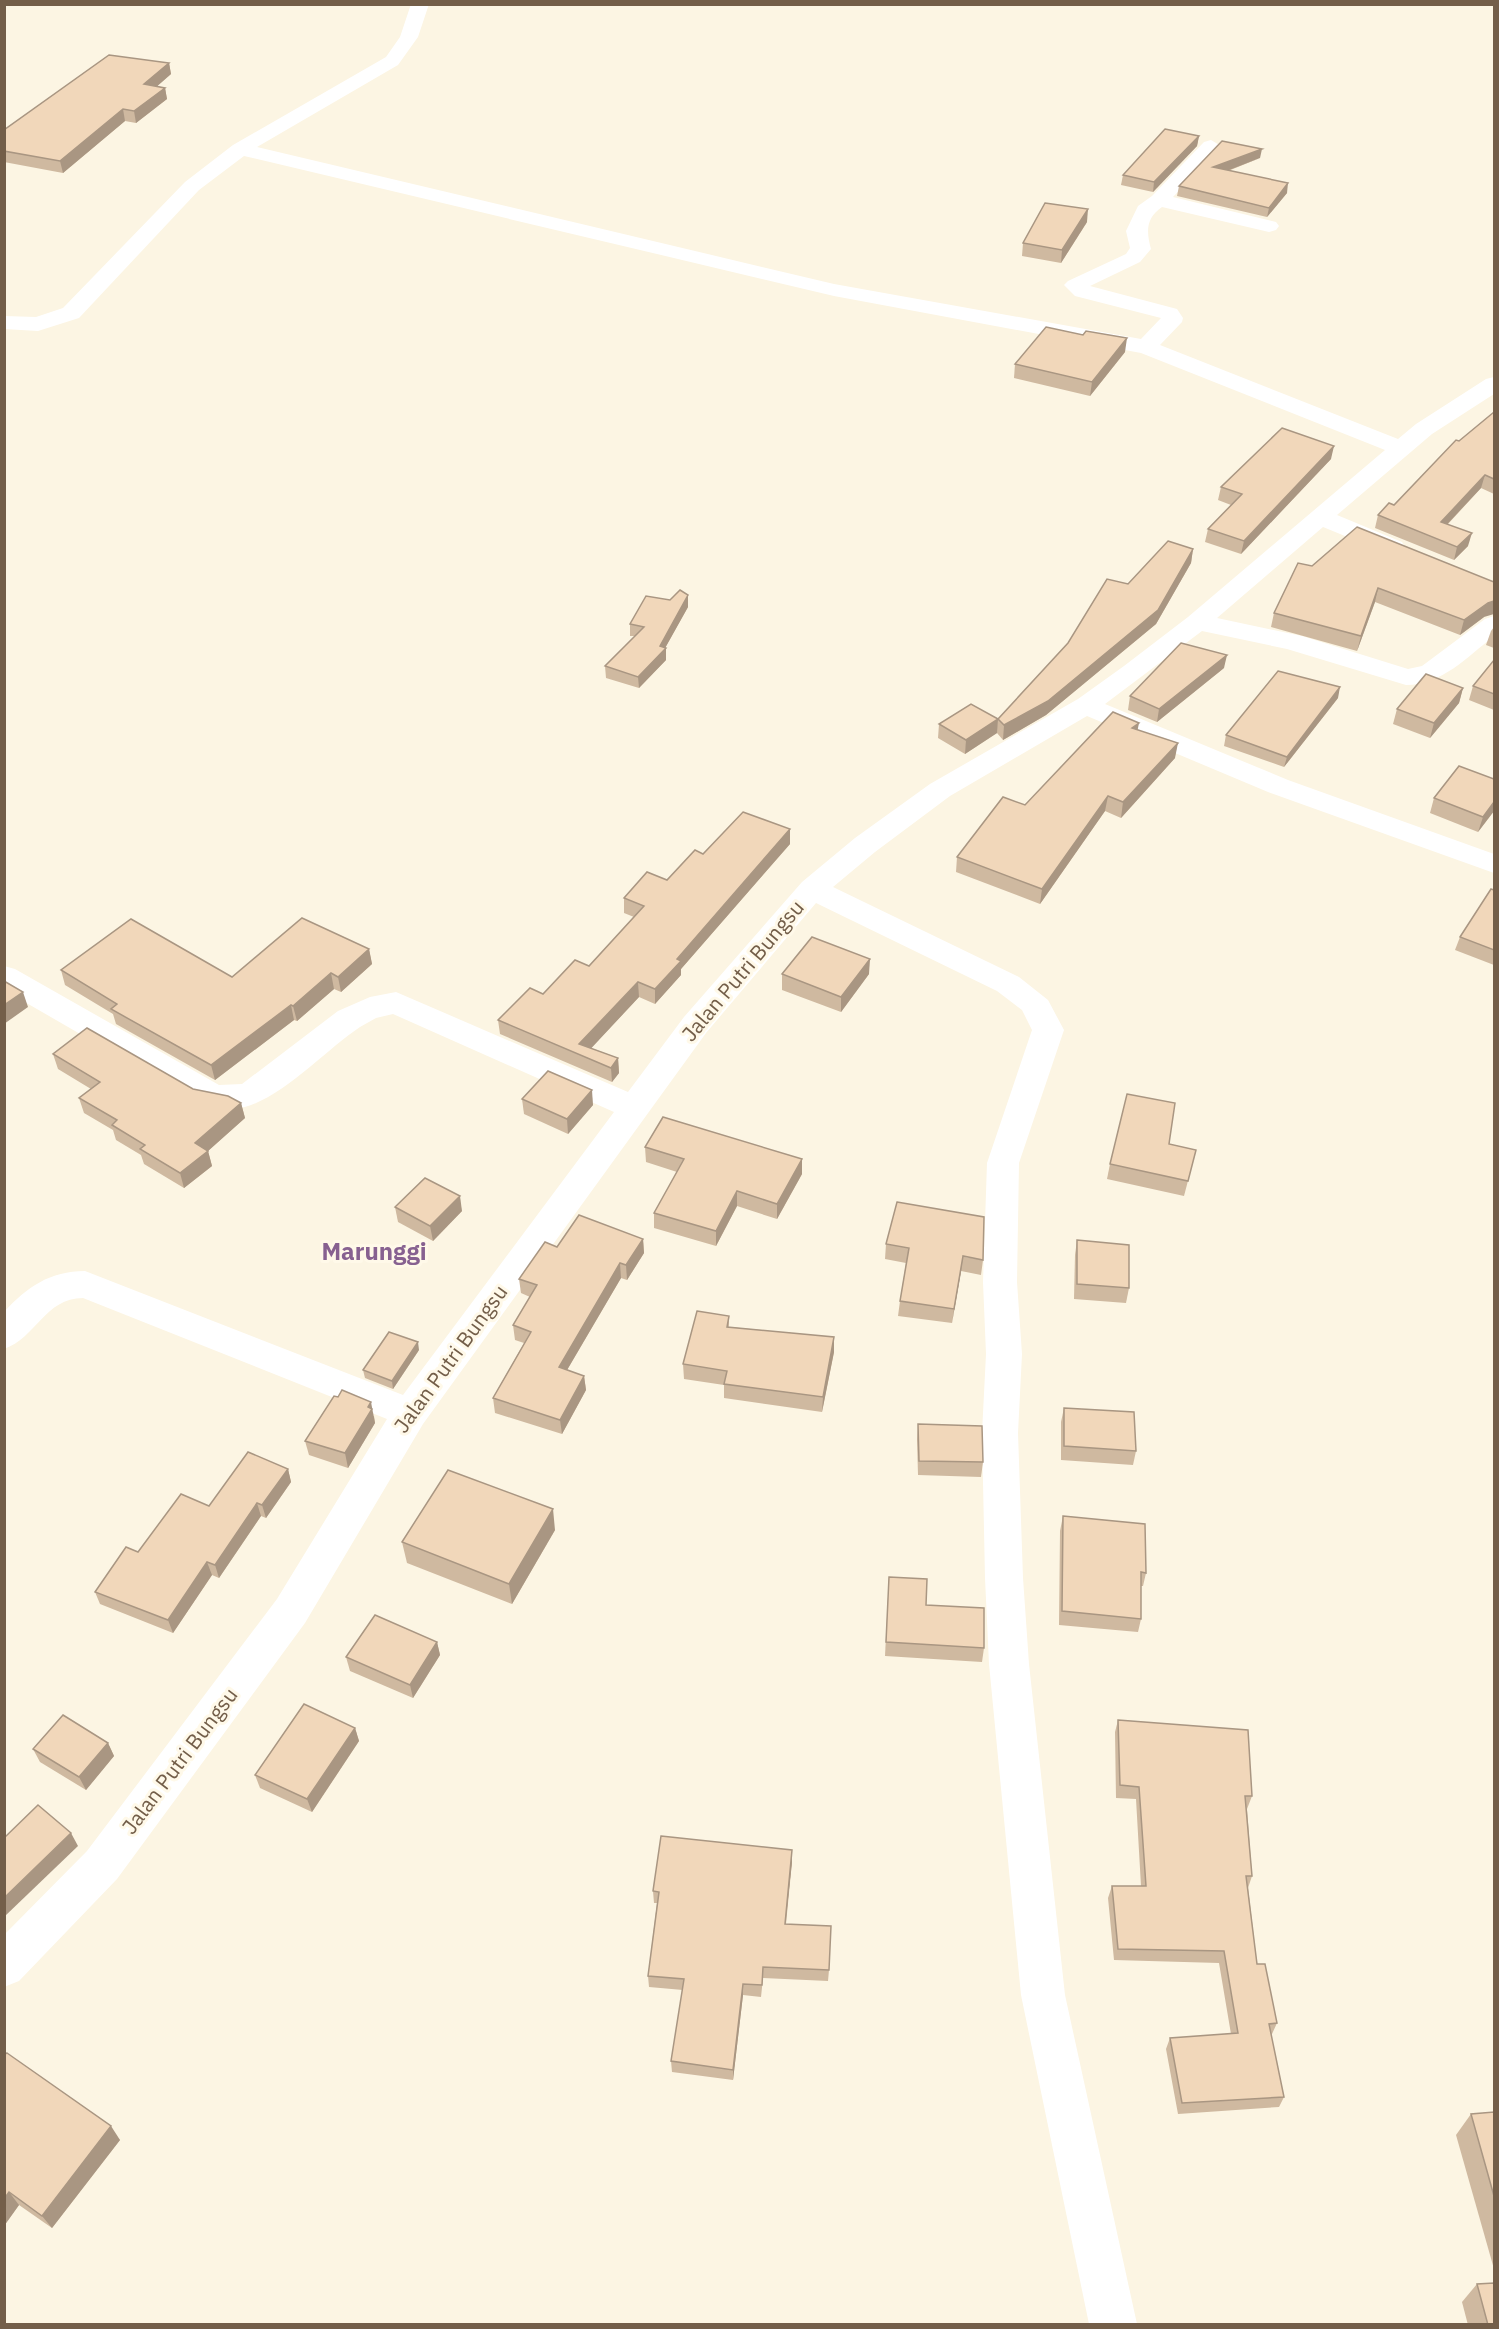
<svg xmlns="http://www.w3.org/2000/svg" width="1499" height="2329" viewBox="0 0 1499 2329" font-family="'IBM Plex Sans',sans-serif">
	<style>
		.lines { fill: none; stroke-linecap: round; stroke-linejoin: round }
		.street { fill: #fff; fill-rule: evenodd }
		.wall { fill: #cfb9a0 }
		.shaded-wall { fill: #a99682 }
		.building { fill: #f1d7ba; stroke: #a99682; stroke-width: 1.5 }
		.labels { text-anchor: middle; stroke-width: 6; stroke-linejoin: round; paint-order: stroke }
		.street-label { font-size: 21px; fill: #735e49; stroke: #fff9e9 }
		.quarter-label { font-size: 24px; font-weight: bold; fill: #876190; stroke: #fff9e9 }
	</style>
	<rect width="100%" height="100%" fill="#fcf5e3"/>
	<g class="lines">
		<!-- street -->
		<path class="street" d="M411 4H429L418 37 398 65 257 147 834 284 1141 339 1161 318 1075 296 1064 285 1068 281 1126 254 1130 248 1126 231 1138 206 1152 196 1204 142 1211 140 1221 146 1173 197 1276 222 1279 226 1276 230 1269 232 1162 207C1146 218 1146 231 1151 249L1140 262 1090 286 1177 309 1183 318 1182 322 1160 345 1398 439 1416 424 1486 379 1494 377V394L1432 434 1337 515 1402 542 1405 547 1402 552 1393 554 1384 552 1323 527 1217 618 1302 636 1408 669 1422 666 1485 619 1494 616V636C1467 657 1442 685 1406 685L1287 649 1202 631 1105 704 1288 780 1494 854V873L1268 792 1087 716 950 796 875 852 833 887 1019 977 1048 1000 1064 1030 1019 1163 1017 1282 1022 1354 1018 1433 1023 1578 1029 1664 1065 1995 1137 2324H1089L1021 1995 989 1664 985 1578 982 1433 986 1354 983 1282 987 1163 1032 1030 1022 1010 997 991 816 903 706 1033 423 1424 305 1623 117 1879 19 1981 4 1987V1935L87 1851 277 1599 387 1419 83 1298C45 1298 36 1338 4 1349V1312C27 1287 50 1271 85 1271L403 1395 614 1112 393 1014 376 1018 360 1027C325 1050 275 1106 234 1109 221 1110 210 1106 198 1102L4 990V966L15 969 219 1085 242 1084 338 1011 370 997 396 992 628 1092 684 1017 802 882 855 838 930 784 1078 699 1124 666 1188 617 1385 450 1141 353 834 296 244 156 199 190 79 318 38 331 4 329V316L36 317 63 308 185 182 233 145 386 57 400 37Z"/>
	</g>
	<!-- wall -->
	<g class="wall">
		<polygon points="169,63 171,74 157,86 165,88 167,99 136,123 125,121 63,173 4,162 4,130"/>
		<polygon points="1199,136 1197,146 1153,192 1121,185 1123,175"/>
		<polygon points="1260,158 1228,171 1287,193 1267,217 1177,196 1179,186"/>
		<polygon points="1087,222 1061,263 1022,256 1023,243"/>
		<polygon points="1125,352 1090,396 1014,378 1015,364"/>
		<polygon points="1494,412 1494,494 1481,488 1448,524 1468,546 1454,560 1375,528 1378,515 1394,505 1459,441"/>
		<polygon points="1331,459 1241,554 1205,542 1208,529 1231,505 1218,500 1221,487"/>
		<polygon points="1193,549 1191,563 1156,624 1046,715 1003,740 997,733 965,754 938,738 939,724 998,719 1128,584"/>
		<polygon points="1312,566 1484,617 1460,635 1375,602 1357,651 1271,627 1274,613"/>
		<polygon points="688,595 688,607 665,648 666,660 639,688 606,678 605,666 635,636 630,636 630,624 670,600"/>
		<polygon points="1494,627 1494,648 1486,645 1491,631"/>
		<polygon points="1494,660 1494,710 1469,700 1473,686"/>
		<polygon points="1224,668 1157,722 1128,710 1130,696"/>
		<polygon points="1463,688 1459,703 1430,738 1393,724 1397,709"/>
		<polygon points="1338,698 1284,767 1224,746 1226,735"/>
		<polygon points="1138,730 1175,758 1121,818 1105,811 1040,904 956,872 957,857 1025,805"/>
		<polygon points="1434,798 1494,811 1478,832 1430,813"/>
		<polygon points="790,829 790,844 681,969 681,975 655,1004 639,997 591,1048 618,1058 619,1073 612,1082 500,1034 498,1020 589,966 634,917 624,913 624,898 667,880 703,854"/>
		<polygon points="1494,890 1494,965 1455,950 1460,937"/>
		<polygon points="369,949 372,964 341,992 334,989 297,1021 294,1020 215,1080 116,1024 113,1014 65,985 61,970 232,977"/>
		<polygon points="782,974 869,974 841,1012 782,990"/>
		<polygon points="53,1054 193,1089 241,1103 245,1118 208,1151 212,1166 184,1188 144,1164 141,1155 116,1140 113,1130 84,1113 79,1098 91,1089 58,1069"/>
		<polygon points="522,1099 593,1105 568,1134 524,1114"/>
		<polygon points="1169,1144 1196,1150 1184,1196 1107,1179 1110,1164"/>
		<polygon points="645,1147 802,1159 802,1174 777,1219 737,1206 716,1246 654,1228 654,1213 677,1172 646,1162"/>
		<polygon points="395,1207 462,1211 433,1241 398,1222"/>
		<polygon points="643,1239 644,1253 627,1280 621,1278 567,1370 584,1376 586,1390 562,1434 495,1413 493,1398 524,1343 515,1340 513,1325 530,1297 521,1293 519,1279 557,1247"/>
		<polygon points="1077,1240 1129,1288 1126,1303 1074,1299 1075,1255"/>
		<polygon points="886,1244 983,1260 981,1275 961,1271 952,1323 898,1316 900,1301 906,1263 885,1259"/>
		<polygon points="729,1316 729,1327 834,1337 834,1352 822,1412 724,1398 724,1385 684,1379 683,1364"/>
		<polygon points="419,1350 393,1389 365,1378 363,1370"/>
		<polygon points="1064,1408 1136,1451 1133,1465 1061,1460 1061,1422"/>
		<polygon points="374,1416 375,1423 348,1468 309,1455 305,1441"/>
		<polygon points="918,1424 983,1462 981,1477 918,1475 917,1439"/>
		<polygon points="288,1469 291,1482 266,1518 261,1516 219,1578 212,1575 173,1633 100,1604 95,1592 138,1552 209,1506"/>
		<polygon points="1063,1516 1146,1573 1143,1586 1141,1586 1141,1619 1138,1632 1059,1625 1060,1531"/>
		<polygon points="555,1530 512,1604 407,1563 402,1542"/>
		<polygon points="889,1577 984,1648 982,1662 885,1656"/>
		<polygon points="437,1642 440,1655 413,1698 350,1671 346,1657"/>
		<polygon points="1118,1720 1252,1796 1247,1809 1252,1876 1248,1888 1257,1964 1277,2023 1272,2034 1271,2034 1284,2097 1279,2107 1178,2114 1166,2049 1170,2038 1231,2034 1219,1963 1114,1960 1108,1898 1112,1886 1141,1886 1136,1799 1116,1798 1115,1732"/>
		<polygon points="355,1728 359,1741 312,1812 260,1788 255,1775"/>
		<polygon points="108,1743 114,1756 86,1790 40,1762 33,1749"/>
		<polygon points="792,1862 786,1924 829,1970 828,1981 763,1978 761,1997 743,1995 733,2080 672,2072 671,2061 683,1990 649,1987 648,1976 657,1903 654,1903 653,1891"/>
		<polygon points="4,2055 120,2140 52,2228 19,2205 4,2226"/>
		<polygon points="1494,2112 1494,2269 1456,2135 1471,2114"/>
		<polygon points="1477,2284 1494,2325 1468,2325 1462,2302"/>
	</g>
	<!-- shaded-wall -->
	<g class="shaded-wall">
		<polygon points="169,63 171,74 146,96 144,84"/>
		<polygon points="165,88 167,99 136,123 134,111"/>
		<polygon points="123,109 125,121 63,173 60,161"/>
		<polygon points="1199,136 1197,146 1153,192 1154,182"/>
		<polygon points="1262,149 1260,158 1211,177 1213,167"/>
		<polygon points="1288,183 1287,193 1267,217 1269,208"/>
		<polygon points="1088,209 1087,222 1061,263 1062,250"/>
		<polygon points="1127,338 1125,352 1090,396 1092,382"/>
		<polygon points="1334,446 1331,459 1241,554 1244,541"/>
		<polygon points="1485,475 1481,488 1437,535 1441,522"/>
		<polygon points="1472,533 1468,546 1454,560 1457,547"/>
		<polygon points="1193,549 1191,563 1156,624 1046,715 1003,740 1004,725"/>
		<polygon points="1378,588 1375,602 1357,651 1361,636"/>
		<polygon points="688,595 688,607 664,650 666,648 666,660 639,688 638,677 660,646"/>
		<polygon points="1494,601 1494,614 1484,617 1460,635 1464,620 1488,603"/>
		<polygon points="1227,655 1224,668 1157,722 1159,709"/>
		<polygon points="1340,687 1338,698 1284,767 1287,757"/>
		<polygon points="1463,688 1459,703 1430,738 1434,723"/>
		<polygon points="998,719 997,733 965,754 966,740"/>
		<polygon points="1139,723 1136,738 1132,728"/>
		<polygon points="1178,743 1175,758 1121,818 1123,802"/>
		<polygon points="1108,796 1105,811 1040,904 1042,889"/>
		<polygon points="1494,802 1494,811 1478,832 1483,817"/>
		<polygon points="790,829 790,844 681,969 681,975 655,1004 655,989 677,959"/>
		<polygon points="369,949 372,964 341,992 338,977"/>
		<polygon points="870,959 869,974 841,1012 841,997"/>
		<polygon points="331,973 334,989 297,1021 293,1006"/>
		<polygon points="638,982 639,997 584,1056 579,1044"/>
		<polygon points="23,992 28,1007 4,1024 4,1005"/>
		<polygon points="291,1005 294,1020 215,1080 211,1065"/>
		<polygon points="618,1058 619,1073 612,1082 611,1068"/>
		<polygon points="592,1090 593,1105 568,1134 567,1119"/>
		<polygon points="241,1103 245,1118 208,1151 212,1166 184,1188 180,1173 195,1143"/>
		<polygon points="802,1159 802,1174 777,1219 777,1204"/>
		<polygon points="737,1191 737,1206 716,1246 716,1231"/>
		<polygon points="460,1196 462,1211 433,1241 430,1226"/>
		<polygon points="643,1239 644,1253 627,1280 626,1265"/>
		<polygon points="963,1256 961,1271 952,1323 954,1309"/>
		<polygon points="620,1263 621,1278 560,1382 559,1367"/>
		<polygon points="834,1337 834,1352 822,1412 823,1397"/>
		<polygon points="418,1342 419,1350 393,1389 392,1381"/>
		<polygon points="584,1376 586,1390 562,1434 560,1420"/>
		<polygon points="371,1402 375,1423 348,1468 345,1453 368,1407"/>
		<polygon points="288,1469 291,1482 266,1518 262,1505"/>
		<polygon points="257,1503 261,1516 219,1578 215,1565"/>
		<polygon points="553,1509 555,1530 512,1604 509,1584"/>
		<polygon points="207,1562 212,1575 173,1633 168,1620"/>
		<polygon points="437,1642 440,1655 413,1698 410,1685"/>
		<polygon points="355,1728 359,1741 312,1812 307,1799"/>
		<polygon points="108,1743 114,1756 86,1790 79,1777"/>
		<polygon points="71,1833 78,1846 4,1917 4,1898"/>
		<polygon points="792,1850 792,1862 784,1935 785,1924"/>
		<polygon points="743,1984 743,1995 733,2080 733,2070"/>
		<polygon points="111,2126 120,2140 52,2228 42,2216"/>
		<polygon points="9,2192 19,2205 4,2226 4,2199"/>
	</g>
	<!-- building -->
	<g class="building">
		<polygon points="109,55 169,63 144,84 165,88 134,111 123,109 60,161 4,151 4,130"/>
		<polygon points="1165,129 1199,136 1154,182 1123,175"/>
		<polygon points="1222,141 1262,149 1213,167 1288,183 1269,208 1179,186"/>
		<polygon points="1045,203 1088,209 1062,250 1023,243"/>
		<polygon points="1046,327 1083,335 1086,331 1127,338 1092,382 1015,364"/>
		<polygon points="1494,412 1494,479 1485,475 1441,522 1472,533 1457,547 1378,515 1389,503 1394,505 1456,440 1459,441"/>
		<polygon points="1282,428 1334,446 1244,541 1208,529 1242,494 1221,487"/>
		<polygon points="1357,527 1494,582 1494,601 1488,603 1464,620 1378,588 1361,636 1274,613 1298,563 1312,566"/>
		<polygon points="1168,541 1193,549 1158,610 1048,701 1004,725 998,719 966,740 939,724 971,704 998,719 1068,643 1107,579 1128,584"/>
		<polygon points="680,590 688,595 660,646 666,648 638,677 605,666 644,627 630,624 646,596 670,600"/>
		<polygon points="1181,643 1227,655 1159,709 1130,696"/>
		<polygon points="1494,660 1494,694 1473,686"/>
		<polygon points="1278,671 1340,687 1287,757 1226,735"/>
		<polygon points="1426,674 1463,688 1434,723 1397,709"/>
		<polygon points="1113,712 1139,723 1132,728 1178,743 1123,802 1108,796 1042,889 957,857 1003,797 1025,805"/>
		<polygon points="1459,766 1494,779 1494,802 1483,817 1434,798"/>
		<polygon points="743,812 790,829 677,959 681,961 655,989 638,982 579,1044 618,1058 611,1068 498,1020 530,988 543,994 575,960 589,966 644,906 624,898 647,872 667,880 695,850 703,854"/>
		<polygon points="1491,889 1494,890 1494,950 1460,937"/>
		<polygon points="302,918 369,949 338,977 331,973 293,1006 291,1005 211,1065 111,1009 117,1004 61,970 131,919 232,977"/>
		<polygon points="812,937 870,959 841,997 782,974"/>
		<polygon points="4,981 23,992 4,1005"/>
		<polygon points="87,1028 193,1089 228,1096 241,1103 195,1143 208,1151 180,1173 140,1149 145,1145 112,1125 117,1120 79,1098 100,1082 53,1054"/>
		<polygon points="548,1071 592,1090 567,1119 522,1099"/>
		<polygon points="1127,1094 1175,1103 1169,1144 1196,1150 1188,1181 1110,1164"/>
		<polygon points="663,1117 802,1159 777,1204 737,1191 716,1231 654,1213 684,1159 645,1147"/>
		<polygon points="425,1178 460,1196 430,1226 395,1207"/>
		<polygon points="897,1202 984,1217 983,1260 963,1256 954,1309 900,1301 909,1248 886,1244"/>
		<polygon points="579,1215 643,1239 626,1265 620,1263 559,1367 584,1376 560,1420 493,1398 531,1332 513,1325 537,1285 519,1279 545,1242 557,1247"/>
		<polygon points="1077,1240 1129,1245 1129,1288 1077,1284"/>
		<polygon points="697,1311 729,1316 727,1327 834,1337 823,1397 724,1384 727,1371 683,1364"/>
		<polygon points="389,1332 418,1342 392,1381 363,1370"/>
		<polygon points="342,1390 371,1402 368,1407 372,1409 345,1453 305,1441 334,1396 338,1397"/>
		<polygon points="1064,1408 1134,1412 1136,1451 1064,1446"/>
		<polygon points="918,1424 982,1426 983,1462 919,1461"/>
		<polygon points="248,1452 288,1469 262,1505 257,1503 215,1565 207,1562 168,1620 95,1592 126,1547 138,1552 181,1494 209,1506"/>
		<polygon points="448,1470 553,1509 509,1584 402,1542"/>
		<polygon points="1063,1516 1145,1524 1146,1573 1141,1572 1141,1619 1062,1611"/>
		<polygon points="889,1577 927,1579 926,1605 984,1608 984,1648 886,1642"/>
		<polygon points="375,1615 437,1642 410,1685 346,1657"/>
		<polygon points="304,1704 355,1728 307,1799 255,1775"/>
		<polygon points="63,1715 108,1743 79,1777 33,1749"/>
		<polygon points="1118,1720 1248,1730 1252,1796 1245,1796 1252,1876 1246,1876 1257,1964 1265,1964 1277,2023 1269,2024 1284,2097 1182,2103 1170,2038 1238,2033 1224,1951 1118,1949 1112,1886 1146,1886 1139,1787 1120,1785"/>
		<polygon points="38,1805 71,1833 4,1898 4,1838"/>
		<polygon points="661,1836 792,1850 785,1924 831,1926 829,1970 763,1967 762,1985 743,1984 733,2070 671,2061 684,1979 648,1976 659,1892 653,1891"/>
		<polygon points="7,2053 111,2126 42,2216 9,2192 4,2199 4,2055"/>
		<polygon points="1494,2112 1494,2196 1471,2114"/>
		<polygon points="1494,2283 1494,2325 1488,2325 1477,2284"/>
	</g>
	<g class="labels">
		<!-- street labels -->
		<g class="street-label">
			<text transform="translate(743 971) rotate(-50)" y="7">Jalan Putri Bungsu</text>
			<text transform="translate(451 1359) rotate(-54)" y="7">Jalan Putri Bungsu</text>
			<text transform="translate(180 1761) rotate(-53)" y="7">Jalan Putri Bungsu</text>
		</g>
		<!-- quarter labels -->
		<g class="quarter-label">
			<text x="374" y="1260">Marunggi</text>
		</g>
	</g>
	<!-- border -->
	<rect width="1499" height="2329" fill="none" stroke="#735e49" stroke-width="12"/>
</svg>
